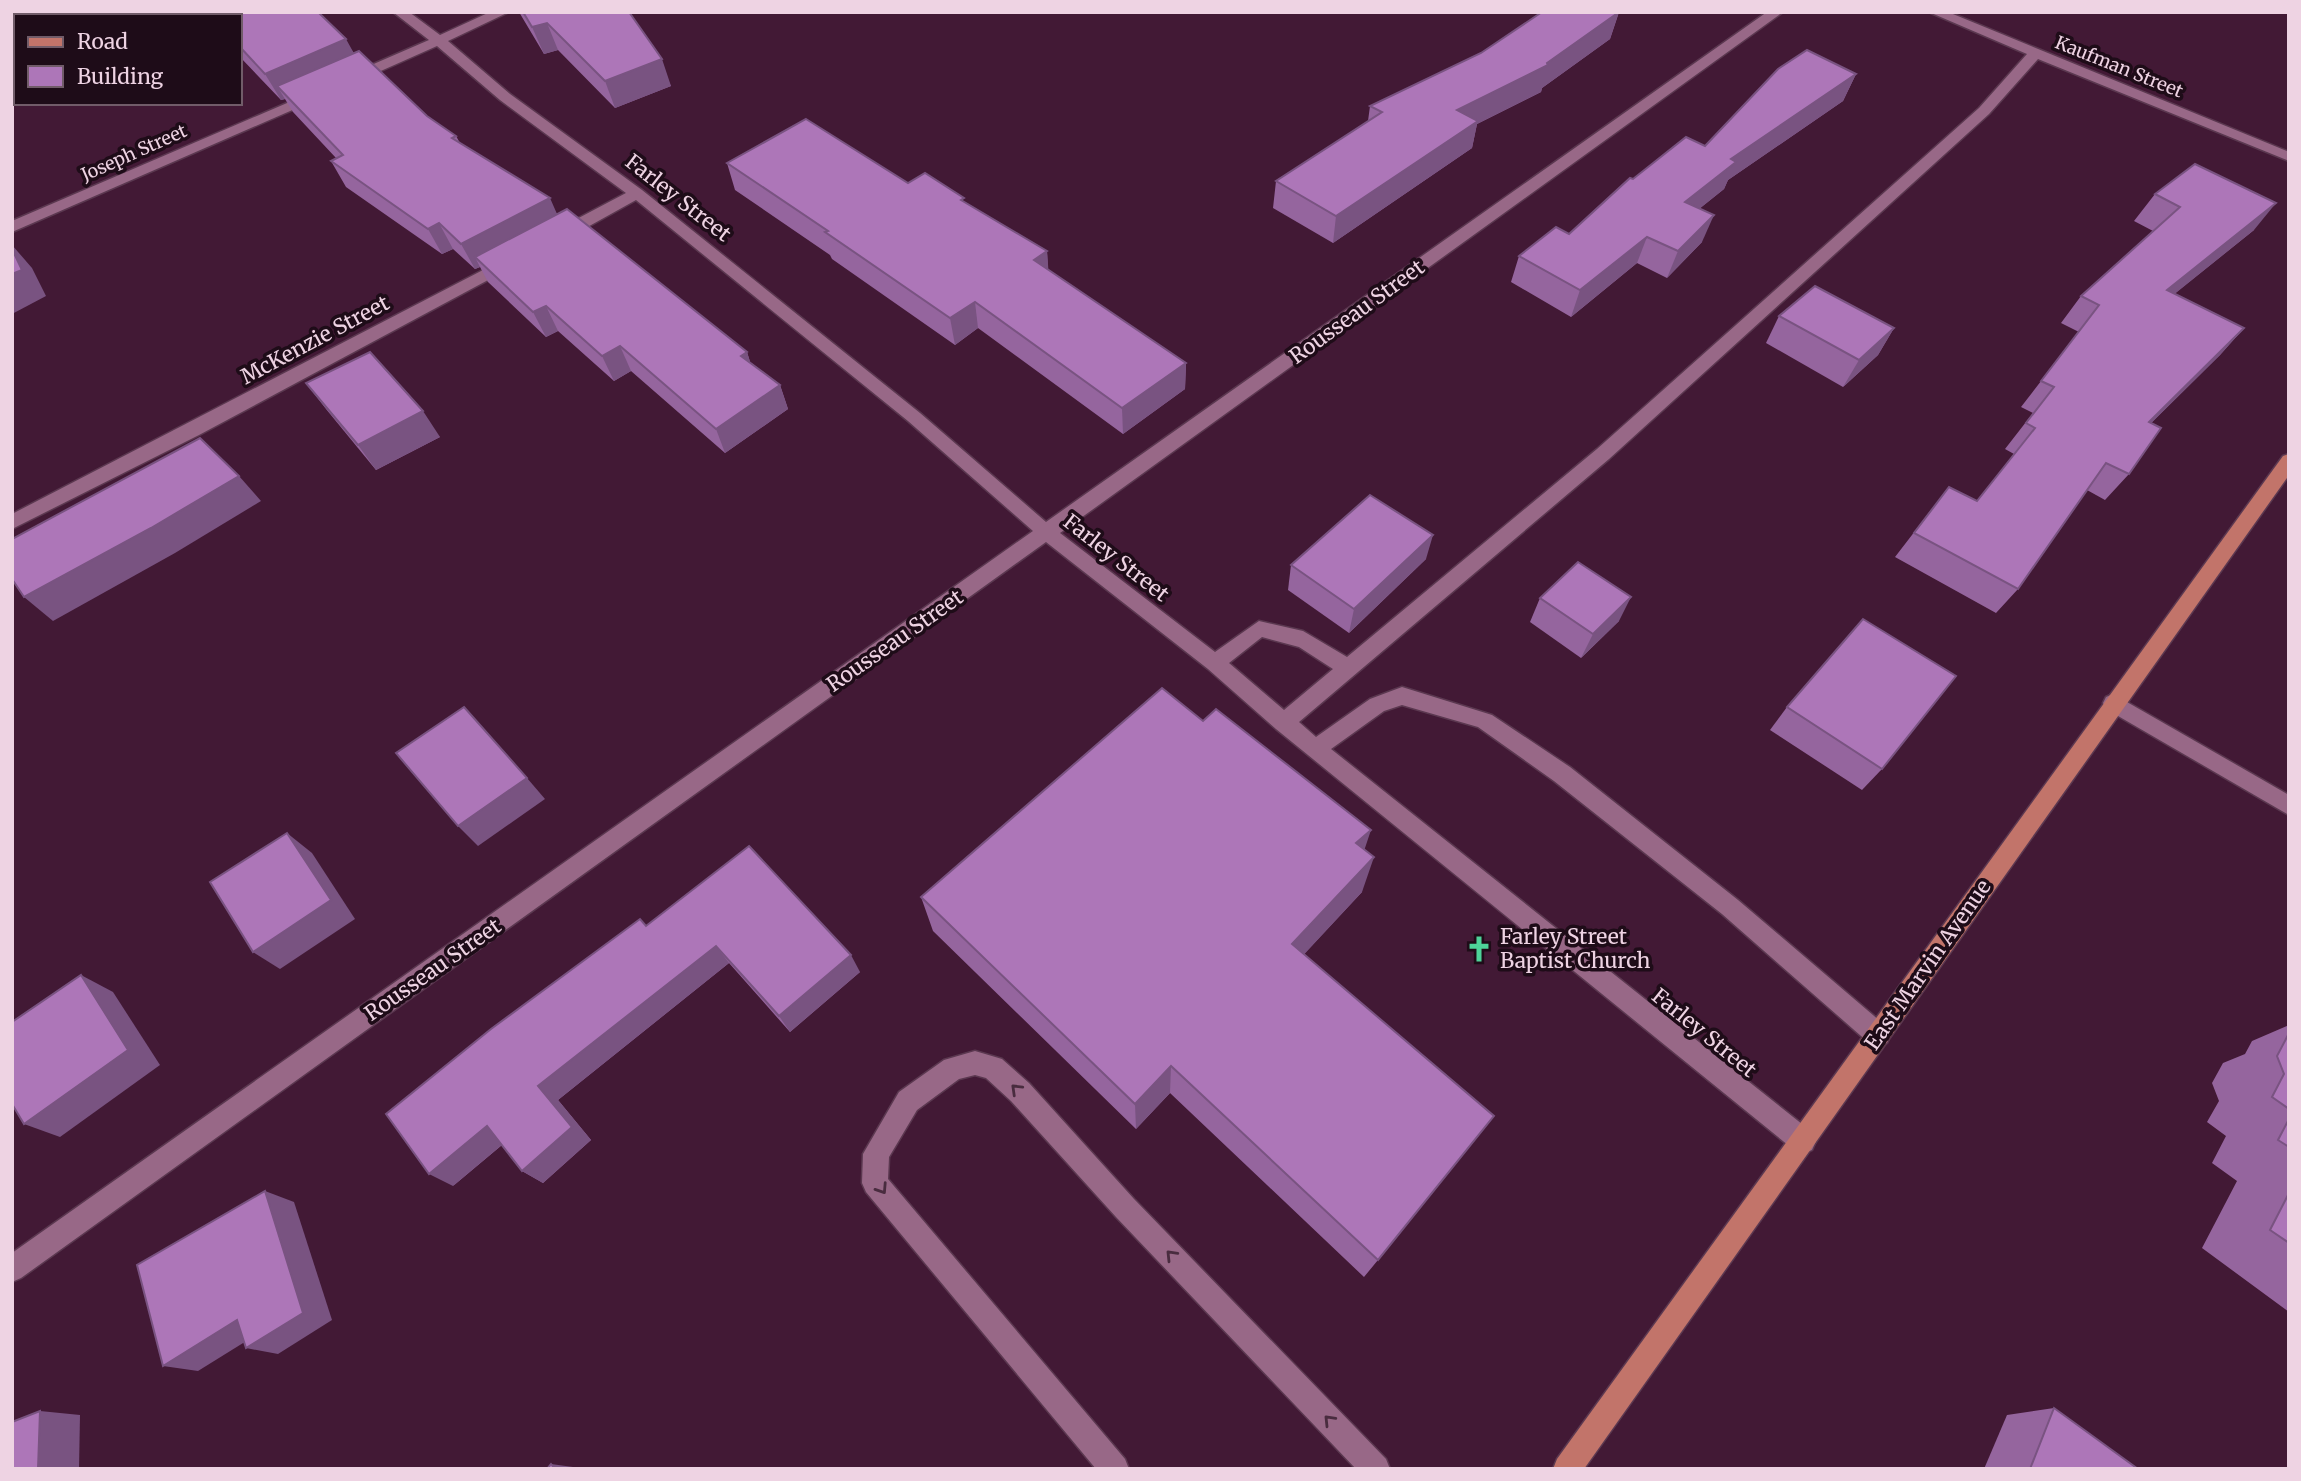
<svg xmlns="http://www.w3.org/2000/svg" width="2301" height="1481" viewBox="0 0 2301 1481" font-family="Merriweather,serif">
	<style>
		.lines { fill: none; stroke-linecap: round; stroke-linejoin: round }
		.minor-casing { stroke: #5b3850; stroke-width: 3 }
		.major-casing { stroke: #5b3850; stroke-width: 3 }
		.minor { fill: #986887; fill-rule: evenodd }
		.major { fill: #c2746a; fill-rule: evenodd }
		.wall { fill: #95659e }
		.shaded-wall { fill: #795381 }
		.building { fill: #ad76b8; stroke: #795381; stroke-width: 2 }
		.oneway { stroke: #492c3f }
		.labels { text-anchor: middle; stroke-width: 7; stroke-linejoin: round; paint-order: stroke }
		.far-street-label { font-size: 18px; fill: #eed3e3; stroke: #1e0c18 }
		.street-label { font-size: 21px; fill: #eed3e3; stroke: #1e0c18 }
		.poi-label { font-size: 21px; fill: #eed3e3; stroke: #1e0c18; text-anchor: start }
	</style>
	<rect width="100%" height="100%" fill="#421935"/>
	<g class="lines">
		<!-- minor casing -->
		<g class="minor-casing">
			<g id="minor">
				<polygon points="15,12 35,12 30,16 16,16 16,19 12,17"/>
				<path d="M393 12H409L440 35 490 12H509L448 41 510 94 642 190 920 413 1046 522 1767 12H1783L1060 533 1215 652 1259 621 1303 631 1347 657 1597 449 1979 108 2027 54 1929 12H1948L2289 152V161L2038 59 1989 114 1609 459 1299 722 1316 737 1370 699 1402 687 1492 715 1570 767 1738 900 1887 1027 1890 1035 1887 1043 1878 1047 1869 1043 1722 914 1554 781 1478 727 1402 705 1384 711 1331 749 1812 1132 1816 1141 1812 1150 1803 1154 1794 1150 1276 729 1208 669 1046 542 21 1278 12 1282V1253L1033 531 908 421 636 200 566 239H554L552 235 554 231 626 193 500 100 437 46 356 82H346V76L429 40ZM1262 637 1299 647 1333 669 1284 710 1229 663Z"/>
				<polygon points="315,91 322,95 320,98 12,232 12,221"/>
				<polygon points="510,256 516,257 518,261 516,265 199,435 12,529 12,514"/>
				<polygon points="2113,694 2289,795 2289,815 2106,709 2103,703 2106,697"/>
				<polygon points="975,1051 1002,1059 1029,1083 1134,1199 1386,1459 1390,1469 1356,1469 1116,1217 1011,1101 986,1078 975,1075 959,1079 917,1110 889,1157 888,1179 1125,1459 1129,1469 1096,1469 866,1192 862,1183 863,1154 899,1092 944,1060"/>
			</g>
		</g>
		<!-- major casing -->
		<g class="major-casing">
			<polygon id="major" points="2289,454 2289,475 1584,1469 1553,1469 1557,1459 2283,456"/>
		</g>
		<!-- minor -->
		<use href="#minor" class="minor"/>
		<!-- major -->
		<use href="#major" class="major"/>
	</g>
	<!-- wall -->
	<g class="wall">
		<polygon points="187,12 318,12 354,53 427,116 456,136 460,143 747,352 750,362 780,385 788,409 725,453 631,371 614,381 558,331 546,337 488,282 480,267 475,269 453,249 442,254 346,187 331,161 336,158 293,112 285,99 281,100 240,57 240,16 192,16"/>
		<polygon points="519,12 629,12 671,86 615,108 558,50 544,54"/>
		<polygon points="1619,12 1610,39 1542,88 1541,92 1477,124 1472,148 1333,243 1273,208 1276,181 1368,121 1370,106"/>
		<polygon points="1856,74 1843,101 1728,180 1724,189 1699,209 1702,242 1667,278 1637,263 1571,317 1511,282 1519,256 1569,234 1633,179 1705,146"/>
		<polygon points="727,163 908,183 965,203 1047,251 1048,270 1186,363 1185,389 1123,434 978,328 955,345 832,259 830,255 735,190"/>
		<polygon points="2155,194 2254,230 2174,294 2244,328 2220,355 2151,423 2129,474 2105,500 2087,490 2018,589 1996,613 1895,557 1949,487 1977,501 2014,454 2005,449 2033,413 2021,407 2079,332 2061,323 2081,296 2153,231 2134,221"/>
		<polygon points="1779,316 1894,328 1878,355 1843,387 1766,343"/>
		<polygon points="306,383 440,437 376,470 326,409"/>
		<polygon points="1426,559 1349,633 1288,590 1291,565"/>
		<polygon points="1540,598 1619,621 1581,658 1530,622"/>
		<polygon points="1787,707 1882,769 1862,790 1770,730"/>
		<polygon points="1364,849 1362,892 1304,954 1378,1260 1364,1277 1170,1093 1136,1129 933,931 921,897"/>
		<polygon points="646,926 860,972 790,1032 729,963 558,1100 591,1140 543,1183 522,1171 502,1145 453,1186"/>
		<polygon points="2289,1025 2289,1312 2202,1248 2237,1181 2212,1163 2226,1136 2207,1122 2219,1101 2212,1083 2223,1063 2245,1054 2252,1041"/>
		<polygon points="2054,1408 2138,1469 1984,1469 2007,1415"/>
	</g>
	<!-- shaded-wall -->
	<g class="shaded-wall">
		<polygon points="1619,12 1610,39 1542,88 1541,92 1477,124 1472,148 1333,243 1336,216 1457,110 1547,63"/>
		<polygon points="547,23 558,50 544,54 532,27"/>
		<polygon points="346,39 361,66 277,86 285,99 281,100 265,74"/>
		<polygon points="662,59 671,86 615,108 605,81"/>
		<polygon points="1856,74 1843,101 1728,180 1724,189 1674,229 1685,202 1731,159"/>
		<polygon points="550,198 561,223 475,257 480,267 475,269 461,244"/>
		<polygon points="2276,203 2254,230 2146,317 2167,290"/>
		<polygon points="1714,215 1702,242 1667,278 1678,251"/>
		<polygon points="439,223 453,249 442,254 428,229"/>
		<polygon points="1647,237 1637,263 1571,317 1580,290"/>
		<polygon points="12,245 32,268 46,296 12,314"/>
		<polygon points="1047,251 1049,278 1034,260"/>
		<polygon points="975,302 978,328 955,345 950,318"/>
		<polygon points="546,306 558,331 546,337 533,312"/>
		<polygon points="1894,328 1878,355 1843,387 1859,360"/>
		<polygon points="2244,328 2220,355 2126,448 2149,422"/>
		<polygon points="620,346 631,371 614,381 602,356"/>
		<polygon points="747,352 755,377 741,356"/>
		<polygon points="1186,363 1185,389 1123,434 1122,408"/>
		<polygon points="780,385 788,409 725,453 716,429"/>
		<polygon points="423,411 440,437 376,470 358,445"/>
		<polygon points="239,476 261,501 175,553 53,621 24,597"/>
		<polygon points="1433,535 1426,559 1349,633 1354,609"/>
		<polygon points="1631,597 1619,621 1581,658 1593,634"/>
		<polygon points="527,778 545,799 478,846 458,826"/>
		<polygon points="1371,830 1359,866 1356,843"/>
		<polygon points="287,833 312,853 355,919 280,969 253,952"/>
		<polygon points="1374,857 1362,892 1284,976 1292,944"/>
		<polygon points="716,946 729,963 558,1100 591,1140 543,1183 522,1171 538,1086"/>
		<polygon points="851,955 860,972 790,1032 779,1016"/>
		<polygon points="81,975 113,992 160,1065 60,1137 24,1124"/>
		<polygon points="1171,1066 1170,1093 1136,1129 1135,1104"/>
		<polygon points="487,1126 509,1139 453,1186 429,1174"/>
		<polygon points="265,1191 294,1202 332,1320 278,1354 246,1348"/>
		<polygon points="237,1320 269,1327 198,1371 163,1366"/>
		<polygon points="40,1411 80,1415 79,1469 38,1469"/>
		<polygon points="551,1464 573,1467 575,1469 555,1469"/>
	</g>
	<!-- building -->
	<g class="building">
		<polygon points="211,12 318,12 346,39 265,74 240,47 240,16 216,16"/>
		<polygon points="523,12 629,12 662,59 605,81 547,23 532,27"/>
		<polygon points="1542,12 1619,12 1547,63 1548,65 1457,110 1478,121 1336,216 1276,181 1382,112 1370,106 1481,53"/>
		<polygon points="1807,50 1856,74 1731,159 1736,162 1685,202 1714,215 1678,251 1647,237 1580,290 1519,256 1556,227 1569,234 1630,178 1633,179 1686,137 1705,146 1778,69"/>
		<polygon points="359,51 427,116 456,136 452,138 550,198 461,244 439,223 428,229 331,161 343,155 277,86"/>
		<polygon points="806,119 908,183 925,173 964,198 961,200 1047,251 1034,260 1186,363 1122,408 975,302 950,318 825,232 828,231 727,163"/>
		<polygon points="2195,164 2276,203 2167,290 2244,328 2149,422 2161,428 2129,474 2106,463 2018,589 1914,533 1949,487 1977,501 2035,428 2026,423 2054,387 2041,381 2099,305 2081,296 2180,207 2155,194"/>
		<polygon points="567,209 747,352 741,356 780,385 716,429 620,346 602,356 546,306 533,312 475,257"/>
		<polygon points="12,249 22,270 12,274"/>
		<polygon points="1815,286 1894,328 1859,360 1779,316"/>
		<polygon points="370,352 423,411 358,445 306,383"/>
		<polygon points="200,438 239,476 151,528 24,597 12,579 12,539"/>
		<polygon points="1370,495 1433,535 1354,609 1291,565"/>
		<polygon points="1578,562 1631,597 1593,634 1540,598"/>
		<polygon points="1863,619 1956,676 1882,769 1787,707"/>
		<polygon points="1162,688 1203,721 1216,709 1371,830 1356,843 1374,857 1292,944 1494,1116 1378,1260 1171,1066 1135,1104 921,897"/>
		<polygon points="464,707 527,778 458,826 396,753"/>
		<polygon points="287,833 331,900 253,952 210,882"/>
		<polygon points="749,846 851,955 779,1016 716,946 538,1086 572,1127 522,1171 487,1126 429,1174 386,1114 491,1029 640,919 646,926"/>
		<polygon points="81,975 128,1050 24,1124 12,1104 12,1022"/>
		<polygon points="2288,1035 2289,1035 2289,1109 2272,1097 2284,1074 2277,1056"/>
		<polygon points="2289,1119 2289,1147 2278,1140"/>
		<polygon points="265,1191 303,1313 246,1348 237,1320 163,1366 137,1265"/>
		<polygon points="2289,1193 2289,1243 2270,1230"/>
		<polygon points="2054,1408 2138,1469 2030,1469"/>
		<polygon points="40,1411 38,1469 12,1469 12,1422"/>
		<polygon points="551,1464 555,1469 547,1469"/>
	</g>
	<!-- one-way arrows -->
	<defs><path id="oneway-chevron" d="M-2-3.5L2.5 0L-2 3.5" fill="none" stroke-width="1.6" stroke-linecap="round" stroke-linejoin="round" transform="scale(1.75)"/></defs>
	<g class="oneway">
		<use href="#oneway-chevron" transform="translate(1016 1089) rotate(-136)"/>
		<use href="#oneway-chevron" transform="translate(882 1189) rotate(57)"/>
		<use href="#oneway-chevron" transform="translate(1171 1255) rotate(-134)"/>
		<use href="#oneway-chevron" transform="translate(1329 1420) rotate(-134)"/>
	</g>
	<!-- icons -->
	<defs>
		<g id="church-bare" transform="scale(2.1)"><path d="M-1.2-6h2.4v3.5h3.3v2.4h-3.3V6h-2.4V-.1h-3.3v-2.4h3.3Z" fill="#4ed399" stroke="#1e0c18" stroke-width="2.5" paint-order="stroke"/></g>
	</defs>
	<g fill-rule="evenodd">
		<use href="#church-bare" x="1479" y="949"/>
	</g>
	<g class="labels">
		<!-- far-street labels -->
		<g class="far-street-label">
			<text transform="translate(2119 67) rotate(22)" y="6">Kaufman Street</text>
			<text transform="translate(134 153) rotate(-24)" y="6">Joseph Street</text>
		</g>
		<!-- street labels -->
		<g class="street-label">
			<text transform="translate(678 198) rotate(38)" y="7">Farley Street</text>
			<text transform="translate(1357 312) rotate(-36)" y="7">Rousseau Street</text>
			<text transform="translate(315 340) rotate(-28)" y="7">McKenzie Street</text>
			<text transform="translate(1116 558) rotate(38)" y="7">Farley Street</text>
			<text transform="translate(895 641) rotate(-35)" y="7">Rousseau Street</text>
			<text transform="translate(1928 965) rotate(-55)" y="7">East Marvin Avenue</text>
			<text transform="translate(433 970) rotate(-35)" y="7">Rousseau Street</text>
			<text transform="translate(1704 1033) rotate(39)" y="7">Farley Street</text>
		</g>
		<!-- poi labels -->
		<g class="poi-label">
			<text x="1500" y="944">Farley Street<tspan x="1500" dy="24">Baptist Church</tspan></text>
		</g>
	</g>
	<!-- border -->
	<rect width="2301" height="1481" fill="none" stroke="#eed3e3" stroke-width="28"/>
	<!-- legend -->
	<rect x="14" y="14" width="228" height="91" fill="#1e0c18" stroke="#715c69" stroke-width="2"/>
	<rect x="28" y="37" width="35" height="10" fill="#c2746a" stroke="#715c69" stroke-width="2"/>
	<text x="77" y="49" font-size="21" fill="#eed3e3">Road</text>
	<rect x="28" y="66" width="35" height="21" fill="#ad76b8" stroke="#715c69" stroke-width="2"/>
	<text x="77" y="84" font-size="21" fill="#eed3e3">Building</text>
</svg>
